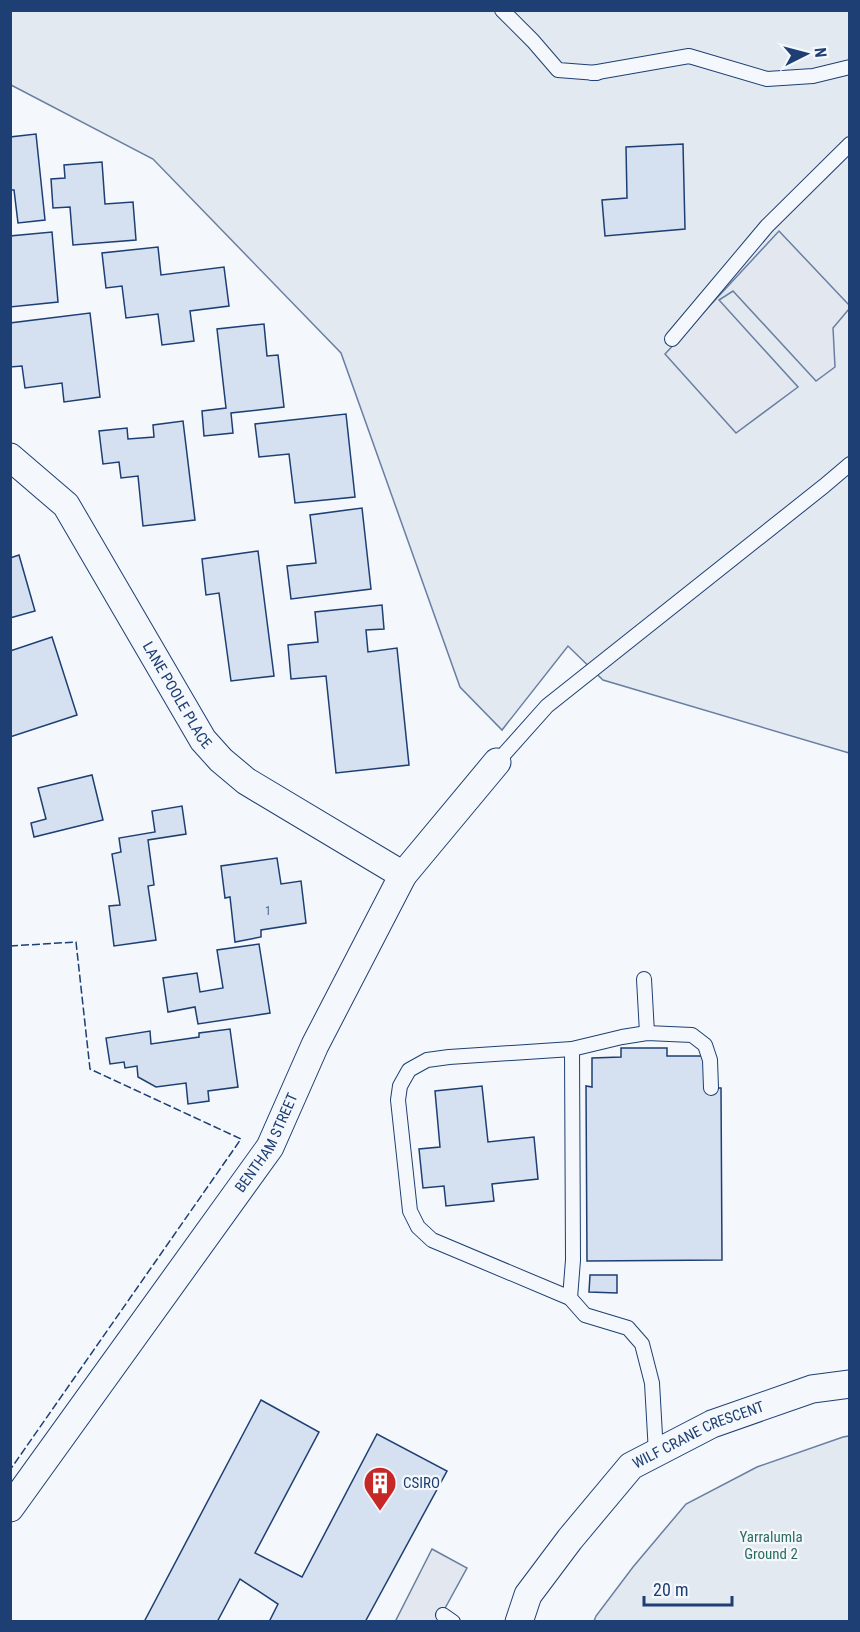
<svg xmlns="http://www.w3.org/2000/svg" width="860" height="1632" viewBox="0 0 860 1632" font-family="'Roboto Condensed',sans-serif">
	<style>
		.green { fill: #e3e9f0; stroke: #687fa3; stroke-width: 1.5 }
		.parking { fill: #e3e8f0; stroke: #687fa3; stroke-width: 1.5 }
		.building { fill: #d5e0f0; stroke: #1d3f73; stroke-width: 1.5 }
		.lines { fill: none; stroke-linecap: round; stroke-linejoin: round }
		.service-casing { stroke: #1d3f73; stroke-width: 16 }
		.minor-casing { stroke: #1d3f73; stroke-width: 29 }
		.service { stroke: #f4f7fb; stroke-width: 14 }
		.minor { stroke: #f4f7fb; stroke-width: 27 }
		.fence { stroke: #1d3f73; stroke-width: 1.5; stroke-dasharray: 8 3; stroke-linecap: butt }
		.labels { text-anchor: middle; stroke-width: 4.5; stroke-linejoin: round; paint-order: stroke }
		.number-label { font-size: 12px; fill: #4b6792 }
		.street-label { font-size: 15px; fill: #1d3f73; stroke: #f4f7fb }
		.poi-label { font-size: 15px; fill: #1d3f73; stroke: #f4f7fb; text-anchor: start }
		.park-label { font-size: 15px; fill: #2c6c60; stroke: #f4f7fb }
	</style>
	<rect width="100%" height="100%" fill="#f4f7fb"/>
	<!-- green -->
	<g class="green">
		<polygon points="10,11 849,11 849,753 603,680 568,646 502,730 460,687 341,353 153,159 11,85"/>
		<polygon points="849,1436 849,1621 594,1621 596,1616 633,1567 686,1504 757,1467 843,1437"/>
	</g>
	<!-- parking -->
	<g class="parking">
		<polygon points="779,231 849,305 849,309 833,328 835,367 816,381 733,291 719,300 798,387 736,433 665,354"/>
		<polygon points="432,1549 467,1568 438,1621 395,1622"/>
	</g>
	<!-- building -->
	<g class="building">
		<polygon points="36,134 45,220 18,223 14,190 10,190 10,137"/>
		<polygon points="683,144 685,229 605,236 602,200 627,198 626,147"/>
		<polygon points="102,162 105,204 133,202 136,240 73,245 70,207 53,208 51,179 65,178 64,165"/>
		<polygon points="52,232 58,302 10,307 10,236"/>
		<polygon points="158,247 161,275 224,267 229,306 190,311 194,341 162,345 158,314 126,318 122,286 106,288 102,253"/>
		<polygon points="90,313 100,397 64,402 62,383 25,388 22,366 10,367 10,323"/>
		<polygon points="264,324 267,356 278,355 284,407 231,413 233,433 204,436 202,411 226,408 217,329"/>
		<polygon points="346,414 355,497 295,503 289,454 259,457 255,424"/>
		<polygon points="183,421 195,520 143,526 138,476 121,478 119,462 103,464 99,431 127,428 128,439 154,437 153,425"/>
		<polygon points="362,508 371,589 291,599 287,566 316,563 310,515"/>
		<polygon points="258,551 274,676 231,681 219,593 206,595 202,559"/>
		<polygon points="19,555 35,611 10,618 10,558"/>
		<polygon points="382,605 384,629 366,630 368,652 397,648 409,765 336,773 326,676 291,679 288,645 318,642 315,612"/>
		<polygon points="52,637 77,715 10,737 10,651"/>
		<polygon points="92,775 103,820 34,837 31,823 46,819 38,788"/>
		<polygon points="182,806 186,834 148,840 154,885 148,886 156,940 114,946 109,906 120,905 112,854 121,852 119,838 155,832 152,811"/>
		<polygon points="277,858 281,884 301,881 306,923 261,930 261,937 235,942 230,897 225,898 221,866"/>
		<polygon points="259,944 270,1013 198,1024 195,1007 168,1012 163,978 197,973 200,992 223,988 217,950"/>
		<polygon points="230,1029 238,1087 208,1091 209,1101 188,1104 186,1083 156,1087 138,1077 137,1066 125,1068 124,1062 110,1064 106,1038 150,1031 151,1044 199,1037 199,1033"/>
		<polygon points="621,1048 667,1048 667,1056 704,1056 704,1088 721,1088 722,1260 587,1261 586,1086 592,1087 592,1058 621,1057"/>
		<polygon points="482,1086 488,1142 534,1137 538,1179 492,1184 494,1201 446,1206 444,1186 423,1188 419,1149 440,1147 435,1091"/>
		<polygon points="590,1275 617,1275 617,1293 589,1292"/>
		<polygon points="261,1400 319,1432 255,1553 302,1577 377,1434 447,1471 365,1622 269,1622 278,1604 240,1579 217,1622 144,1622"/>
	</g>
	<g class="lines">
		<!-- service casing -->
		<g class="service-casing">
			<g id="service">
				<polyline points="502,10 533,41 558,70 597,73"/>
				<polyline points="592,73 689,56 767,79 813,76 850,67"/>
				<polyline points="672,339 767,226 850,144"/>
				<polyline points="497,762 547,706 824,486 850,464"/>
				<polyline points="644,979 647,1033"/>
				<polyline points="570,1298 573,1260 572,1049"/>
				<polyline points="656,1453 652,1383 642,1344 628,1328 585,1315 570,1298 432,1240 418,1227 410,1211 398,1100 400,1086 409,1070 427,1060 449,1057 572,1049 622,1037 647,1033 692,1035 705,1045 710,1060 711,1088"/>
				<polyline points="443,1615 453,1622"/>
			</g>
		</g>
		<!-- minor casing -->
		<g class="minor-casing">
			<g id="minor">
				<path id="s1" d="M10 457 66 505 203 740 221 760 246 781 403 875"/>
				<path id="s2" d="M10 1508 270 1147 315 1045 403 875 497 762"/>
				<path id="s3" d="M519 1622 528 1595 570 1539 631 1466 712 1424 812 1389 850 1384"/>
			</g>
		</g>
		<!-- service -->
		<use href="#service" class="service"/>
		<!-- minor -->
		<use href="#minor" class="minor"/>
		<!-- fence -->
		<polyline class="fence" points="10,946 76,942 90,1069 241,1139 10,1470"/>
	</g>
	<!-- icons -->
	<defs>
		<g id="building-pin" transform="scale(1.725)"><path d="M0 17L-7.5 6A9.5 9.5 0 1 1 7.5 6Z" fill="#c62828" stroke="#f4f7fb"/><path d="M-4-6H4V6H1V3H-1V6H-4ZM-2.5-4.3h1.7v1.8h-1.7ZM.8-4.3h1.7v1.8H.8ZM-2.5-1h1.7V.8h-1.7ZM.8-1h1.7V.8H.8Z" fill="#fff"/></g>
	</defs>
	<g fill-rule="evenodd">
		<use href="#building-pin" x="380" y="1483"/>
	</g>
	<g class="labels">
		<!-- number labels -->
		<g class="number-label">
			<text x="268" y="915">1</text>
		</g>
		<!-- street labels -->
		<g class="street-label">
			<text dy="5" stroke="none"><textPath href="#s1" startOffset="294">LANE POOLE PLACE</textPath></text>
			<text dy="5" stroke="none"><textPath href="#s2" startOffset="447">BENTHAM STREET</textPath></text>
			<text dy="5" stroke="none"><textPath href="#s3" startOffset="268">WILF CRANE CRESCENT</textPath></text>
		</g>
		<!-- poi labels -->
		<g class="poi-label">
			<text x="403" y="1488">CSIRO</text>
		</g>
		<!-- park labels -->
		<g class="park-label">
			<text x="771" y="1542">Yarralumla<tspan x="771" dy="17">Ground 2</tspan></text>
		</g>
	</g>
	<!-- border -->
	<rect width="860" height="1632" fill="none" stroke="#1d3f73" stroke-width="24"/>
	<!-- north arrow -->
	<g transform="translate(806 54) rotate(84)" stroke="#f4f7fb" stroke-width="4.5" paint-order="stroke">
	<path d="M0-4.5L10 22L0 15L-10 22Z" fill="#1d3f73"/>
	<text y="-9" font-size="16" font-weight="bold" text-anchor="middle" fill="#1d3f73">N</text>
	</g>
	<!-- scale -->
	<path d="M644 1596v9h88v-9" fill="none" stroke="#1d3f73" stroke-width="3"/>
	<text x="653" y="1596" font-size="18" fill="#1d3f73" stroke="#f4f7fb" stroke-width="4.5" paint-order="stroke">20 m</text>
</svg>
